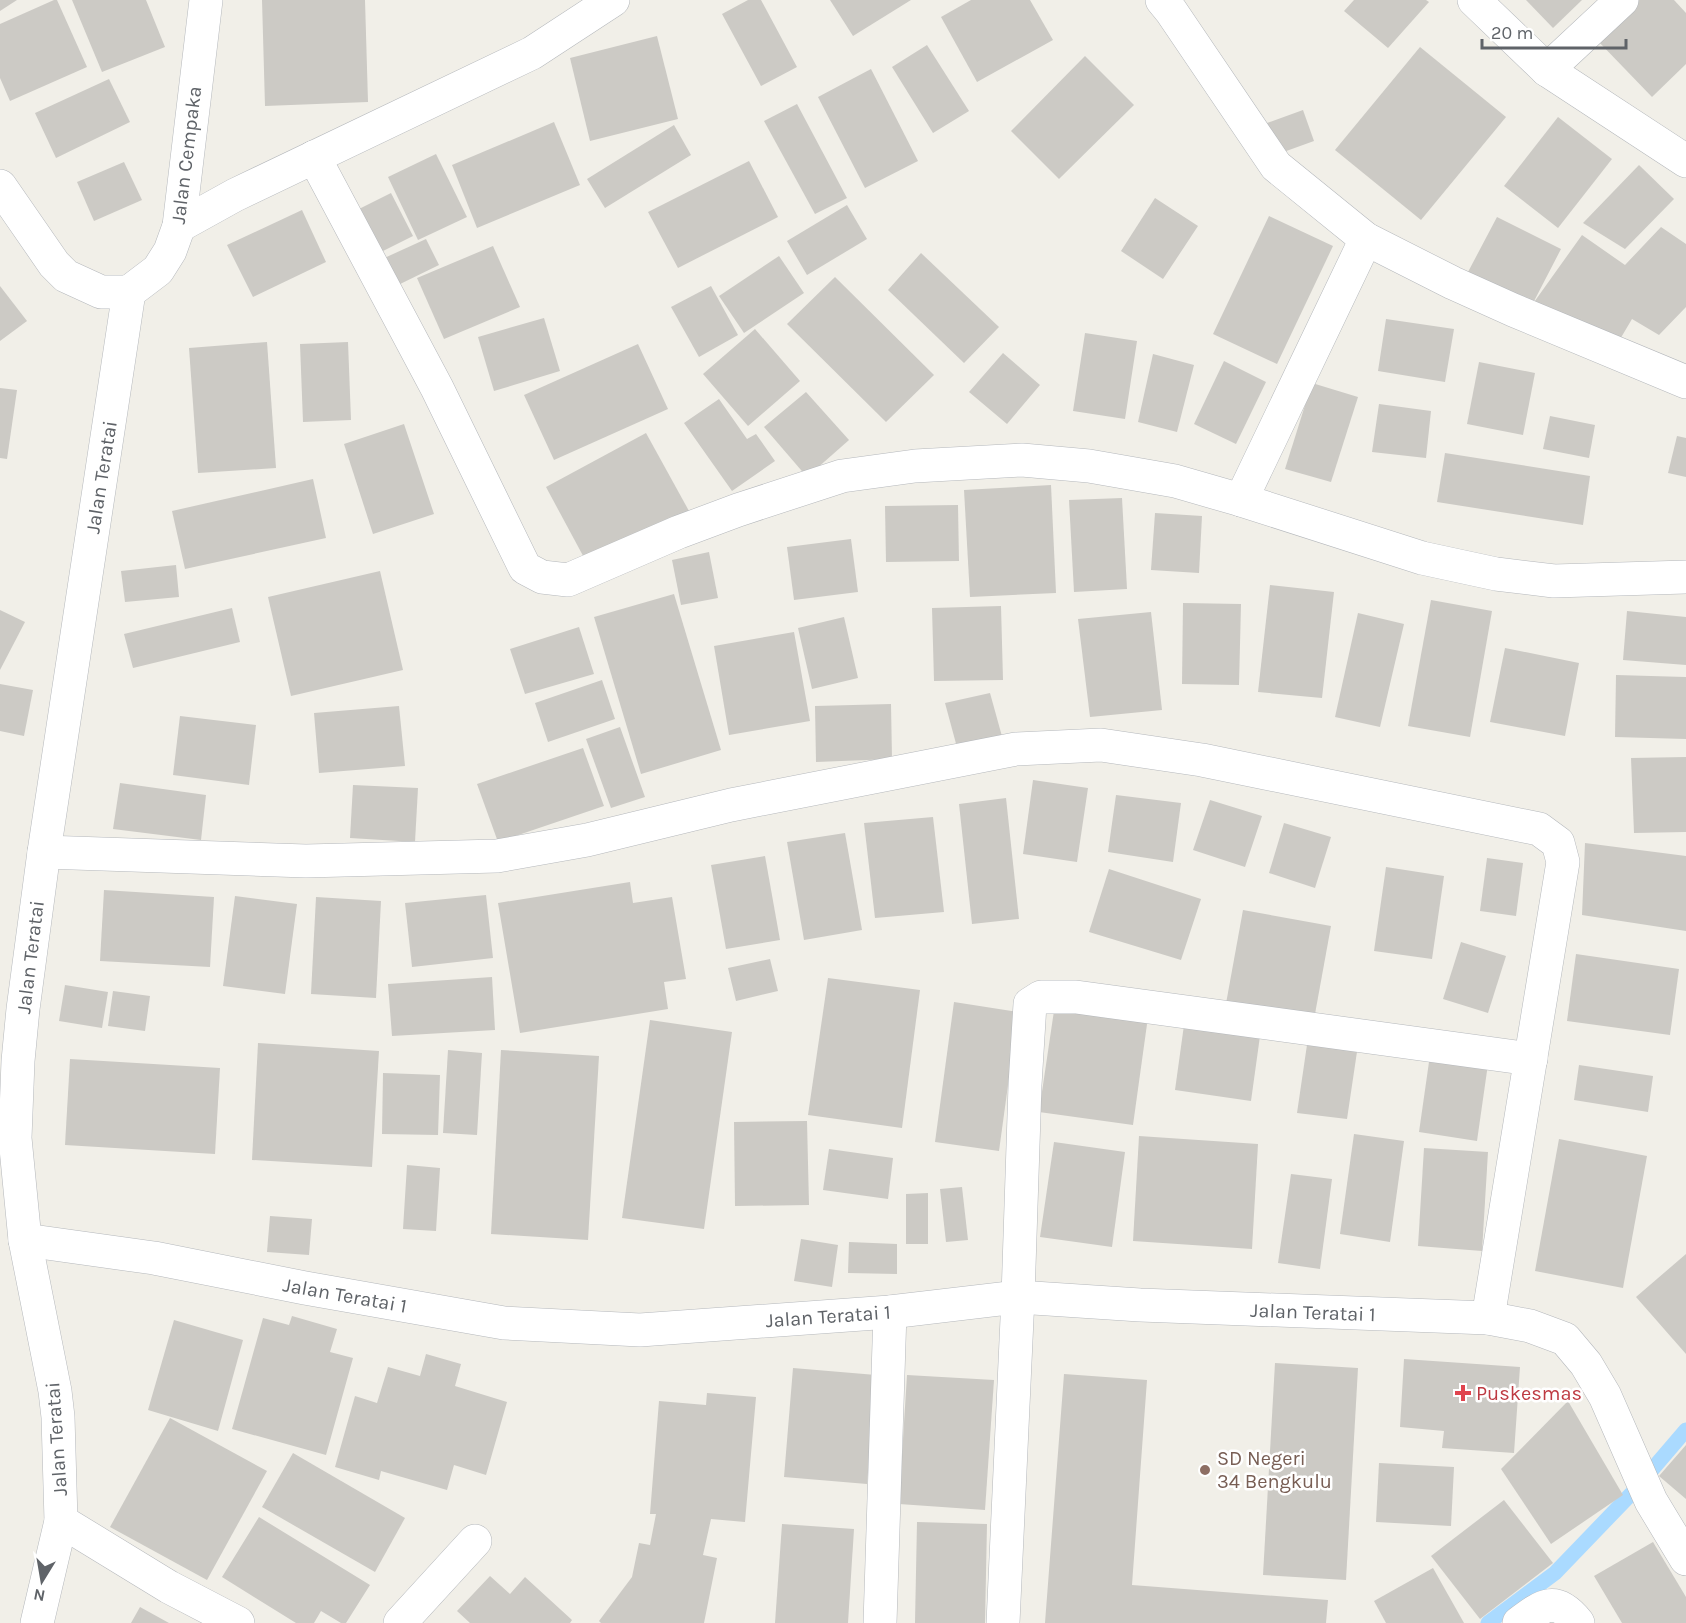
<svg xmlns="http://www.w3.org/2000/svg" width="1686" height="1623" viewBox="0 0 1686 1623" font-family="Karla,sans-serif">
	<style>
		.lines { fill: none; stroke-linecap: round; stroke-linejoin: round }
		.stream { stroke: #aadaff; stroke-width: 15 }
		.building { fill: #cccac5 }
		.minor-casing { stroke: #b5b8bc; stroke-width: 34 }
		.tertiary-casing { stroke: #b5b8bc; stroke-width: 34 }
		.minor { stroke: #fff; stroke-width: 33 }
		.tertiary { stroke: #fff; stroke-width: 33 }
		.health-dot { fill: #e0444e; stroke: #fff; stroke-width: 2 }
		.education-dot { fill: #8d6e63; stroke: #fff; stroke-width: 2 }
		.labels { text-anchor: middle; stroke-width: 5; stroke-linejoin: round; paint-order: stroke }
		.street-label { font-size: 20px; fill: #5f6368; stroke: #fff }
		.health-label { font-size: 20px; fill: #be3a42; stroke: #fff; text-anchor: start }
		.education-label { font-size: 20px; fill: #785e54; stroke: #fff; text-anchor: start }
	</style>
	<rect width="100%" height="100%" fill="#f1efe8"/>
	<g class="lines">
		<!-- stream -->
		<polyline class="stream" points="1488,1623 1555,1573 1632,1493 1686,1430"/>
	</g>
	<!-- building -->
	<g class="building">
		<polygon points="0,0 17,0 0,11"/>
		<polygon points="54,0 57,0 87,67 10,101 0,78 0,24"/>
		<polygon points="72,0 146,0 165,47 102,72"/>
		<polygon points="262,0 365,0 368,102 265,106"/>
		<polygon points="748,0 761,0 797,67 761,86 722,14"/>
		<polygon points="830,0 911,0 853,36"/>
		<polygon points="971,0 1030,0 1053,40 977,82 941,17"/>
		<polygon points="1354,0 1426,0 1429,2 1388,48 1344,11"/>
		<polygon points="1526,0 1582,0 1553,28"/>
		<polygon points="1639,0 1674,0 1686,13 1686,64 1652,97 1597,40"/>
		<polygon points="657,36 678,119 590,141 570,58"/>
		<polygon points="927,45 969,111 933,133 892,67"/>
		<polygon points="1420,47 1506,117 1421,220 1335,150"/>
		<polygon points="1085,56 1134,105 1059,179 1011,131"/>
		<polygon points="871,69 918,161 865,188 818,97"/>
		<polygon points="109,79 130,122 56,158 35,113"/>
		<polygon points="797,104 847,198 815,214 764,121"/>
		<polygon points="1303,110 1314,141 1278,154 1267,123"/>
		<polygon points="1558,117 1612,159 1558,228 1504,186"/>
		<polygon points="554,122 580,185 477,228 452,165"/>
		<polygon points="674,125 691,155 605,208 587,179"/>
		<polygon points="436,154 467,217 418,240 388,177"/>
		<polygon points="749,161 778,217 678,268 648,212"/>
		<polygon points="124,162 142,200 94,221 77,182"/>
		<polygon points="1639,165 1674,199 1625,249 1583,223"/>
		<polygon points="391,193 413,236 375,255 353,212"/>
		<polygon points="1155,198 1198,226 1163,279 1121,251"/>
		<polygon points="847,205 867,239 807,275 787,241"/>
		<polygon points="302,210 326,262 253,297 227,245"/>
		<polygon points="1269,216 1333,246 1277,364 1213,334"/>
		<polygon points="1497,217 1561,249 1532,305 1582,235 1625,265 1661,227 1686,244 1686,307 1659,335 1632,319 1616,346 1532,305 1468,272"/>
		<polygon points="426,239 439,265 394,287 380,260"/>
		<polygon points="493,246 520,307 444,339 417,278"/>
		<polygon points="921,253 999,327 964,363 888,290"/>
		<polygon points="779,256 804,293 744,333 719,296"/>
		<polygon points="835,277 934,375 886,422 787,324"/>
		<polygon points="0,286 27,321 0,341"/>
		<polygon points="711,286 738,335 699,357 671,307"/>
		<polygon points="544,318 560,371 494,391 478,337"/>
		<polygon points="1386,319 1454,329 1445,382 1378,371"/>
		<polygon points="755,329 800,381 748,426 703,374"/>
		<polygon points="1085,333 1137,341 1125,419 1073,411"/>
		<polygon points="267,342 276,468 198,473 189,348"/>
		<polygon points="348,342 351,420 303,422 300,344"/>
		<polygon points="638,344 668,409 554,460 524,395"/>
		<polygon points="1003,353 1040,385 1007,424 969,392"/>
		<polygon points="1153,354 1194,365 1177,432 1138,422"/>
		<polygon points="1224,361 1266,382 1236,444 1194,424"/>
		<polygon points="1479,362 1535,373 1523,435 1467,424"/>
		<polygon points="1312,383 1358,397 1331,482 1285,469"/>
		<polygon points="0,388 17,390 7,459 0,458"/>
		<polygon points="806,392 849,440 807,477 764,427"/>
		<polygon points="719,399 747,439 756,434 775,461 732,491 684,423"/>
		<polygon points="1379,404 1431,411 1426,458 1372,452"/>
		<polygon points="1550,416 1595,425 1589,458 1543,449"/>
		<polygon points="404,424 434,514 373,534 344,444"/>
		<polygon points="646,433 689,511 588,565 546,487"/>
		<polygon points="1677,436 1686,438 1686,477 1668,473"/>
		<polygon points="1445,453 1590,476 1583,525 1437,502"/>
		<polygon points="313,479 326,538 185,569 172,511"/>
		<polygon points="1051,485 1056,593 970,597 964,490"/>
		<polygon points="1122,498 1127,589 1074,592 1069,500"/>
		<polygon points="958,505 959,561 886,562 885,506"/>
		<polygon points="1155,513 1202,516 1199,573 1151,570"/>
		<polygon points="851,539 858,592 794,600 787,547"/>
		<polygon points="709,552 718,598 681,605 672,560"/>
		<polygon points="176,565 179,597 125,602 121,571"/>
		<polygon points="380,571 403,670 291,696 268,597"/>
		<polygon points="1270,585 1334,592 1322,698 1258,692"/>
		<polygon points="674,594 721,750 641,774 594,617"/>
		<polygon points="1431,600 1492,611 1470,737 1408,726"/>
		<polygon points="1183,603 1241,604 1239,685 1182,684"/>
		<polygon points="1001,606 1003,680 934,681 932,608"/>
		<polygon points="232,608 240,642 133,668 124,634"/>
		<polygon points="0,610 25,622 0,670"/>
		<polygon points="1627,611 1686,617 1686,665 1623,660"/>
		<polygon points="1151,612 1162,710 1090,717 1078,619"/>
		<polygon points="1358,613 1404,624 1380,727 1335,717"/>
		<polygon points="844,617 858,678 812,689 798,628"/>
		<polygon points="579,627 594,674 525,694 510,649"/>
		<polygon points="794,632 810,721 729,735 714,646"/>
		<polygon points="1505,648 1579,663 1565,736 1490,722"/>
		<polygon points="1616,675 1686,677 1686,739 1615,737"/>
		<polygon points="602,680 615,719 548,742 535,703"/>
		<polygon points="0,684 33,690 24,736 0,731"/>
		<polygon points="990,693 1003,740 958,751 945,703"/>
		<polygon points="891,704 892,759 816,762 815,706"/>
		<polygon points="399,706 405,766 319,773 314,713"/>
		<polygon points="180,716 256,725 249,785 173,775"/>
		<polygon points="620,727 645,797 611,808 586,739"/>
		<polygon points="583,748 604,806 498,842 477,784"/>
		<polygon points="1686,757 1686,832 1634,833 1631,758"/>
		<polygon points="1033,780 1088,788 1077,862 1023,854"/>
		<polygon points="120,783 206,795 201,840 113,829"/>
		<polygon points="353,785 418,788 415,842 350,838"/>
		<polygon points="1116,795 1181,803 1173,862 1108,852"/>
		<polygon points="1006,798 1019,919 972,924 959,804"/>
		<polygon points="1210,800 1262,816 1245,867 1193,850"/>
		<polygon points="933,817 944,912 875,918 864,823"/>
		<polygon points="1284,823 1331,837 1315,888 1269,873"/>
		<polygon points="845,833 862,930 804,940 787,842"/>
		<polygon points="1585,843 1686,856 1686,931 1582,915"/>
		<polygon points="765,856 780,940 726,949 711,865"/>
		<polygon points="1487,858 1523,863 1516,916 1480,911"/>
		<polygon points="1386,867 1444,876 1432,959 1374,951"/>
		<polygon points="1109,869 1201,899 1181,960 1089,932"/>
		<polygon points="630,882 633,903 672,897 686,979 664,982 668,1009 520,1033 498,903"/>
		<polygon points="104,890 214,897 210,967 100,961"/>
		<polygon points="486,895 493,958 412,967 405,903"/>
		<polygon points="235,896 297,904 285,994 223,986"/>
		<polygon points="316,897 381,901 376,998 311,994"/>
		<polygon points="1243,910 1331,926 1313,1025 1225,1009"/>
		<polygon points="1461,942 1506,956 1488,1013 1443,999"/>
		<polygon points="1576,954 1679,969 1670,1035 1567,1021"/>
		<polygon points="770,959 778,991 736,1001 728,968"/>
		<polygon points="492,977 495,1030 392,1036 388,984"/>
		<polygon points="828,978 920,990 902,1128 808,1115"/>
		<polygon points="65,985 108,992 102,1028 59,1021"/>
		<polygon points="113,991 150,996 145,1031 108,1026"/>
		<polygon points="954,1002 1018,1012 999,1151 935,1142"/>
		<polygon points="1055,1004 1148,1017 1133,1125 1039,1112"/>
		<polygon points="650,1020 732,1032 704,1229 622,1218"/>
		<polygon points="1184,1025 1260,1036 1251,1101 1175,1090"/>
		<polygon points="1308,1038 1358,1045 1347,1119 1297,1113"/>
		<polygon points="258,1043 379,1051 372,1167 252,1160"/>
		<polygon points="448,1050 482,1053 477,1135 443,1133"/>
		<polygon points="501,1050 599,1056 588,1240 491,1234"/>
		<polygon points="1430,1055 1488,1064 1477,1141 1419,1132"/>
		<polygon points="70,1059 220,1068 215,1154 65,1145"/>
		<polygon points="1579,1065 1653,1076 1648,1112 1574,1100"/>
		<polygon points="383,1073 440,1075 438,1135 382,1134"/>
		<polygon points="807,1121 809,1205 735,1206 734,1122"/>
		<polygon points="1354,1134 1404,1141 1390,1242 1340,1234"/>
		<polygon points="1139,1136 1258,1144 1252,1249 1133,1241"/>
		<polygon points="1559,1139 1647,1156 1623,1288 1535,1271"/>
		<polygon points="1054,1142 1125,1152 1112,1247 1040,1237"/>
		<polygon points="1424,1148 1488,1152 1482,1251 1418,1246"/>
		<polygon points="829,1149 893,1158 888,1199 823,1190"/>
		<polygon points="407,1165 440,1168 436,1231 403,1229"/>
		<polygon points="1291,1174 1332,1179 1320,1269 1278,1263"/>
		<polygon points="962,1187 968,1240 946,1242 940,1189"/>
		<polygon points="928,1193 928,1244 906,1244 906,1194"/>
		<polygon points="270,1216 312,1219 309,1255 267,1252"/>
		<polygon points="801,1239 838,1245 832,1287 794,1281"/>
		<polygon points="849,1242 897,1244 897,1274 848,1273"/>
		<polygon points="1686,1254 1686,1354 1636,1297"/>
		<polygon points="292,1316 337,1329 330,1352 353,1358 326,1455 232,1429 263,1318 289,1325"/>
		<polygon points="174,1320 243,1340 218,1431 148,1410"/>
		<polygon points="426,1354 461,1364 455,1386 507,1402 486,1475 454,1465 447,1490 381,1471 379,1480 335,1467 355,1396 377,1403 388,1367 420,1376"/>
		<polygon points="1404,1359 1520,1367 1514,1453 1442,1448 1444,1431 1400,1427"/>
		<polygon points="1275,1363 1358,1368 1346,1580 1263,1575"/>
		<polygon points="793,1368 876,1375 867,1484 784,1477"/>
		<polygon points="1064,1374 1147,1380 1132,1585 1328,1600 1326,1623 1045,1623"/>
		<polygon points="907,1375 994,1380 985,1510 899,1504"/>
		<polygon points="707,1393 756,1397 745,1522 711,1519 703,1555 717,1558 704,1623 601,1623 599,1621 632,1577 639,1543 650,1545 656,1514 650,1514 659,1401 706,1405"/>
		<polygon points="1568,1401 1623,1495 1551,1544 1501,1469"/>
		<polygon points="170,1418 267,1471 207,1580 110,1527"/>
		<polygon points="1686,1445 1686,1499 1659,1476"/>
		<polygon points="293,1453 405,1518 375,1572 262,1507"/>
		<polygon points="1379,1463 1454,1467 1451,1526 1376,1522"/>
		<polygon points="1504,1500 1553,1563 1480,1619 1431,1556"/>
		<polygon points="259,1517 370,1585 346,1623 341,1623 321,1611 314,1623 296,1623 222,1577"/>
		<polygon points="917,1522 987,1524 985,1623 915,1623"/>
		<polygon points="782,1524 854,1529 848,1623 775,1623"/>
		<polygon points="1653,1542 1686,1597 1686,1623 1622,1623 1594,1576"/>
		<polygon points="1433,1568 1464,1623 1386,1623 1374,1601"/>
		<polygon points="490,1576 510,1594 525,1577 572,1620 570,1623 470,1623 457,1611"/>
		<polygon points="140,1607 169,1623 131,1623"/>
	</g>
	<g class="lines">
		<!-- minor casing -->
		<g class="minor-casing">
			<g id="minor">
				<polyline points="1162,0 1171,11 1276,166 1366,239 1453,283 1513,310 1686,382"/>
				<polyline points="1474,0 1547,70 1622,0"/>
				<polyline points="1547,70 1686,161"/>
				<polyline points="314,157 437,388 525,568 542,577 568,580 679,532 738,510 842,476 915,466 1022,460 1089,466 1175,481 1241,500 1422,558 1496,574 1554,581 1686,577"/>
				<polyline points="0,186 54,264 66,276 101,292 129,292"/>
				<polyline points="179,226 235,195 532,53 613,0"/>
				<polyline points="1241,500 1366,239"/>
				<polyline points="44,852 306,861 497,856 587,840 731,805 1016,749 1101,745 1202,760 1539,829 1558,843 1563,862 1488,1318"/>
				<polyline points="25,1240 154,1258 305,1288 504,1323 640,1330 890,1312 1018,1297 1140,1305 1488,1318 1530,1326 1565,1339 1586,1364 1605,1396 1651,1501 1686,1559"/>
				<polyline points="61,1521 169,1587 238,1623"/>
				<polyline points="400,1623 475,1541"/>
				<polyline points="880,1623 890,1312"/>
				<polyline points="1003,1623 1018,1297 1025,1085 1030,1004 1041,997 1076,997 1531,1059"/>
				<path d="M1519 1623C1543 1605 1556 1595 1578 1623"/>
			</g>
		</g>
		<!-- tertiary casing -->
		<g class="tertiary-casing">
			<polyline id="tertiary" points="37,1623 61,1521 58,1417 55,1391 25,1240 15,1138 18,1061 23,1009 44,852 129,292 158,270 170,251 179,226 206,0"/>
		</g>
		<!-- minor -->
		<use href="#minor" class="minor"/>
		<!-- tertiary -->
		<use href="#tertiary" class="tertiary"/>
	</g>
	<!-- markers -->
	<path class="health-dot" d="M1460 1384h6v6h6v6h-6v6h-6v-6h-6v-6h6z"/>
	<circle class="education-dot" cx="1205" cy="1470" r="6"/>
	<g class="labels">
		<!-- street labels -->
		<g class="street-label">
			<text transform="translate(186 155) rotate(-83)" y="7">Jalan Cempaka</text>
			<text transform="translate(101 477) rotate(-81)" y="7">Jalan Teratai</text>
			<text transform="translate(30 957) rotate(-83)" y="7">Jalan Teratai</text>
			<text transform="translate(345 1295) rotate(10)" y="7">Jalan Teratai 1</text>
			<text transform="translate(1313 1312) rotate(2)" y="7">Jalan Teratai 1</text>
			<text transform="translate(828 1316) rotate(-4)" y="7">Jalan Teratai 1</text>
			<text transform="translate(56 1439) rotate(-94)" y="7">Jalan Teratai</text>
		</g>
		<!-- health labels -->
		<g class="health-label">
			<text x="1476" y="1400">Puskesmas</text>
		</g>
		<!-- education labels -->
		<g class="education-label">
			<text x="1217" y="1465">SD Negeri<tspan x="1217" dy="23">34 Bengkulu</tspan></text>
		</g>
	</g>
	<!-- north arrow -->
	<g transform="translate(42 1581) rotate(191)" stroke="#ffffff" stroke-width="4.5" paint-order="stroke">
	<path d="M0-4.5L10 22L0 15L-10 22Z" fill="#5f6368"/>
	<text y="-9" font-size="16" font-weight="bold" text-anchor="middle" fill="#5f6368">N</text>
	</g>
	<!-- scale -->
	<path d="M1482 39v9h144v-9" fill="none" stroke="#5f6368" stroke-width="3"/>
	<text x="1491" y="39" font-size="18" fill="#5f6368" stroke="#ffffff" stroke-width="4.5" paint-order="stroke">20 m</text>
</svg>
